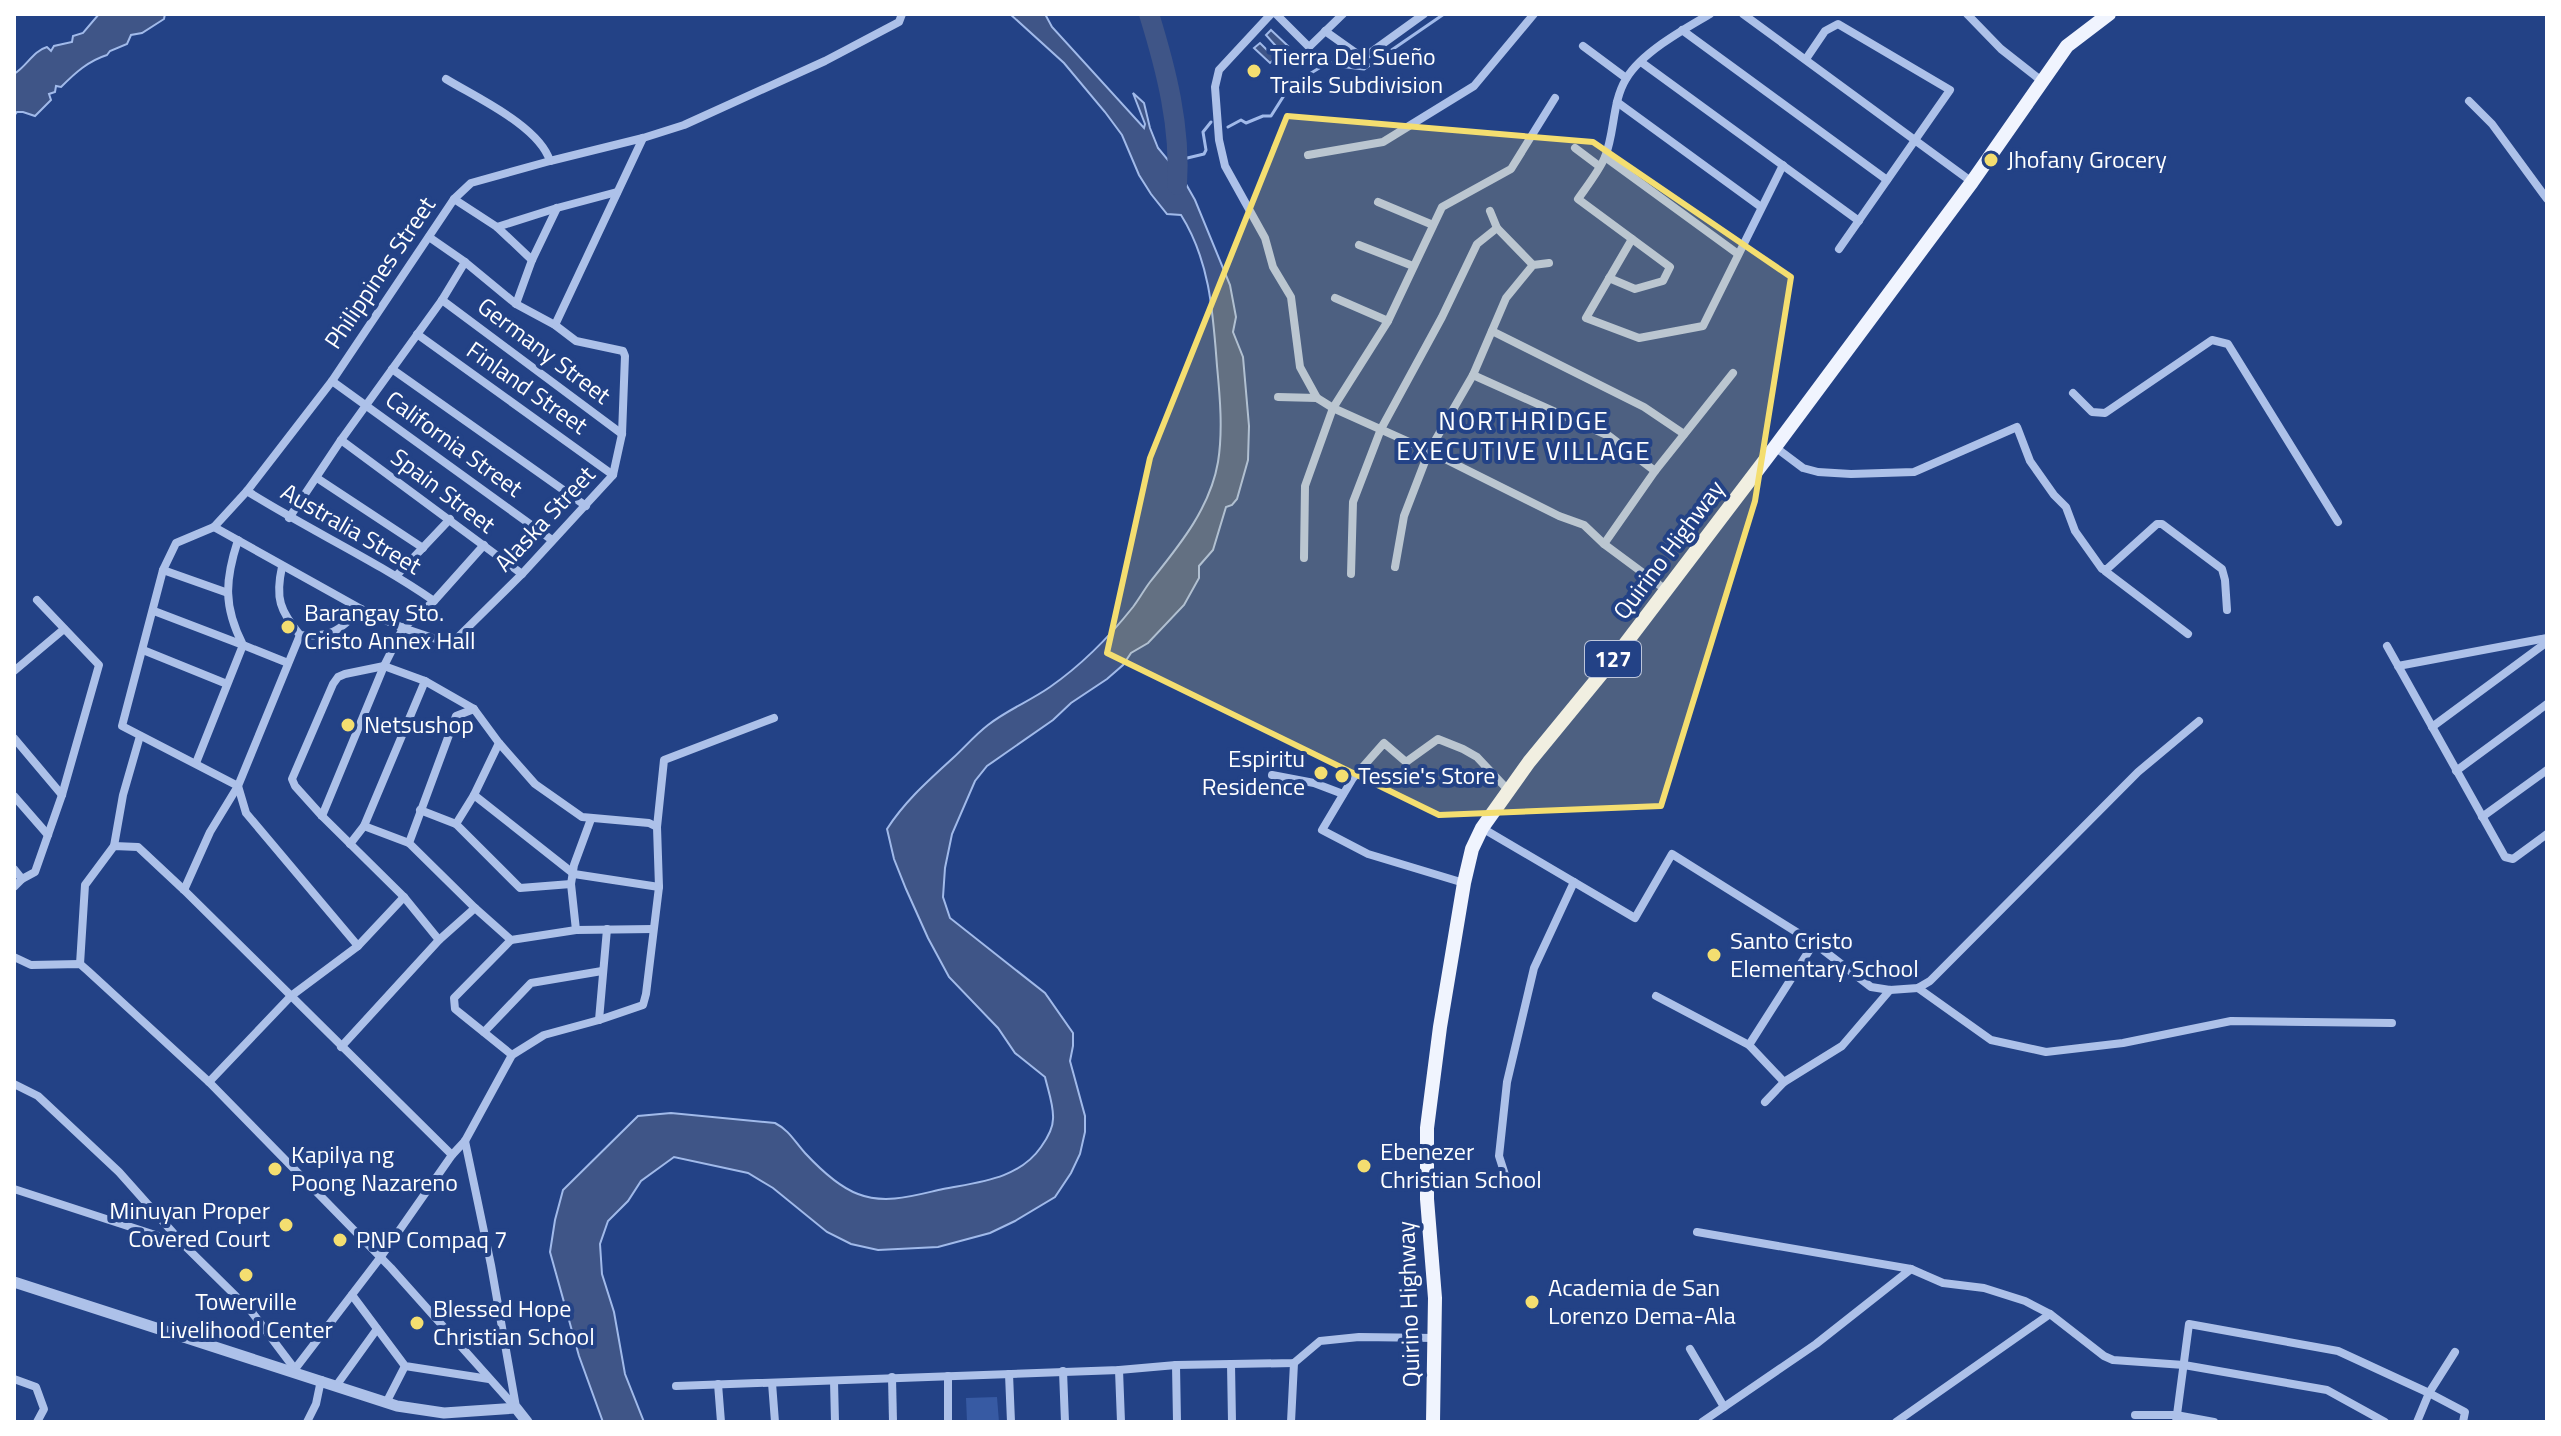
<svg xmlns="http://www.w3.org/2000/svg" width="2561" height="1436" viewBox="0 0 2561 1436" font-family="'Titillium Web',sans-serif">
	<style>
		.green { fill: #375aa3 }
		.water { fill: #3f5587; stroke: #a1baea; stroke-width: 2 }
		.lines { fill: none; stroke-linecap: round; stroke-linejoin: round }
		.stream { stroke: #a1baea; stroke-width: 3 }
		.river { stroke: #3f5587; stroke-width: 20 }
		.minor { stroke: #adc1e9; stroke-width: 8 }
		.tertiary { stroke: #adc1e9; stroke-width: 11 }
		.primary { stroke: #f0f4fe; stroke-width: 14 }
		.marked { fill: #f4de70; fill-opacity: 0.2; stroke: #f4de70; stroke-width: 6; stroke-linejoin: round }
		.poi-dot { fill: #f4de70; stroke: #234286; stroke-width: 3 }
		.labels { text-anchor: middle; stroke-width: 8; stroke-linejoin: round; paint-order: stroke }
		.shield { fill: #234286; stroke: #bdc6db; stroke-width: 2 }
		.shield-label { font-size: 22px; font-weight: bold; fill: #fff }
		.poi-label { font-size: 24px; fill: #fff; stroke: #234286; text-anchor: start }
		.street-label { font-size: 24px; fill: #fff; stroke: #234286 }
		.neighbourhood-label { font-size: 26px; letter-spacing: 2px; fill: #fff; stroke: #234286 }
	</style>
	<rect width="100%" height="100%" fill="#234286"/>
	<!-- green -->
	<polygon class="green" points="997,1397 999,1422 967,1422 966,1398"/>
	<!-- water -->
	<g class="water">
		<path d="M99 14H165L164 19 142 33 131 35 127 44 110 51 107 55C88 61 75 73 61 87L56 86 55 92 49 94 51 100 35 116 23 112H17L14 116V74C27 66 33 51 47 47L51 51 54 46 72 42 73 36 83 33Z"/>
		<path d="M1010 14H1045L1052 27 1144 128 1145 124 1133 93 1144 103 1150 128 1158 148 1182 177 1195 200 1230 285 1236 317 1233 332 1243 357 1249 426 1248 460 1237 499 1232 505 1226 507 1213 550 1199 566V578L1184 605 1148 643 1131 653 1123 665 1107 679 1071 703 1053 720 987 766 975 781 952 834 945 868 943 897 950 918 1045 993 1073 1033V1046L1070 1061 1085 1116V1132L1080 1154 1071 1173 1055 1197 1015 1221 990 1233 938 1247 878 1250 851 1244 827 1232 773 1188 748 1173 674 1157 641 1181 628 1201 608 1221 600 1244 602 1274 614 1312 625 1374 644 1422H603L579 1356 550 1252 555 1220 563 1190 638 1116 671 1113 775 1123C789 1130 795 1142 805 1153 819 1168 839 1187 858 1194 886 1205 916 1195 943 1189 979 1182 1019 1179 1041 1147 1046 1140 1053 1129 1053 1119 1054 1106 1048 1090 1045 1077L1015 1053 998 1028 949 977 928 938 906 889 894 859 887 829C905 801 928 781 953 758 964 748 975 735 988 725 1007 710 1030 701 1050 687 1080 666 1110 636 1133 607 1139 599 1144 590 1150 582 1178 547 1210 509 1218 462 1223 431 1220 397 1217 366 1213 313 1210 261 1181 215L1167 214 1151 194 1139 175 1122 135 1105 112 1064 63Z"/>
		<polygon points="1271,30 1288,46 1270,63 1254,48 1260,43 1269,52 1275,45 1266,35"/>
	</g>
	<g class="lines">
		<!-- stream -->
		<g class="stream">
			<polyline points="1228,127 1241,120 1246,123 1263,116 1271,116 1290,86 1329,62 1338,66 1364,69 1444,14"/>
			<polyline points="1179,160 1204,154 1206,150 1203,132 1211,122"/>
		</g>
		<!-- river -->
		<path class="river" d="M1149 14C1166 69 1181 127 1177 185"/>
		<!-- minor -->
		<g class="minor">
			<polyline points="1271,14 1219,70 1215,87 1219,140 1225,166 1265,238 1273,267 1291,297 1300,367 1317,398"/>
			<polyline points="1276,14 1309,47 1343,14"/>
			<polyline points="1743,14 1972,182"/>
			<polyline points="1967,14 2001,49 2043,82"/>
			<polyline points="1682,30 1887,180"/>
			<polyline points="1325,31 1363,58 1424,14"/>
			<polyline points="1583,46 1626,78"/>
			<polyline points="1806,59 1825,31 1838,24 1950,90 1839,249"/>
			<polyline points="1641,62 1859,221"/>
			<path d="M446 79C477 98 539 126 550 161"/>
			<polyline points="2469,101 2492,124 2547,199"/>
			<polyline points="1617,102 1761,207"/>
			<polyline points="1575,148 1599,166"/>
			<polyline points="1308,155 1383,142 1474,86 1534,14"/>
			<polyline points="1605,157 1738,254"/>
			<polyline points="454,199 497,227 532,260"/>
			<polyline points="1378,202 1433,225"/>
			<polyline points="1490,211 1497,228 1533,265"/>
			<polyline points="497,227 557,208 617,192"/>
			<polyline points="1632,239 1586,318 1639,338 1703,326 1783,165"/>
			<polyline points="1359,245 1413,266"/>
			<path d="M1609 278 1635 289 1663 281 1670 267 1578 199C1587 186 1599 171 1605 157 1615 132 1612 102 1626 79 1641 53 1684 29 1710 14"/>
			<polyline points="1335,298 1388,321"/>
			<polyline points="442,300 622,434"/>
			<polyline points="516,304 532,260 557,208"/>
			<polyline points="555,325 643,138"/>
			<polyline points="1492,331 1644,407 1684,434"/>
			<polyline points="417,334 613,475"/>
			<polyline points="392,369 586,506"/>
			<polyline points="1473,375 1609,436 1655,471"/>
			<polyline points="332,381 552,540"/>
			<polyline points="2073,393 2092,412 2105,413 2212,340 2228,344 2338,522"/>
			<polyline points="1278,397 1317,398 1333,408 1429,451 1559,516 1584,525 1604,544 1666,590"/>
			<polyline points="341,440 522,574"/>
			<polyline points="1775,447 1803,468 1818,472 1851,474 1914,472 2017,427 2030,461 2054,495 2066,507 2075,531 2102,569 2107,569 2157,524 2162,524 2222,569 2225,580 2227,610"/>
			<polyline points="317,478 423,548"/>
			<path d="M247 491C309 530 375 560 434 601"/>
			<polyline points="289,518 341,440 442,300 465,262"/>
			<polyline points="214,527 361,609 403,628 451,644 522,574 613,475 622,434 625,356 623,351 576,341 555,325 516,304 465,262 429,237"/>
			<path d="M238 540C225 580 223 606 243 645L288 663"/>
			<polyline points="1604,544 1655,471 1733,373"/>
			<polyline points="1304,558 1305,486 1333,408 1388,321 1442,207 1511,169 1555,98"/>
			<path d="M282 567C275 598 280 611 300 635 331 638 339 631 361 609"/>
			<polyline points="1395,567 1404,516 1429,451 1473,375 1506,298 1533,265 1549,263"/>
			<polyline points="163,570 228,593"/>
			<polyline points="2105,571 2188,634"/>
			<polyline points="1351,574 1353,502 1381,429 1442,317 1477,244 1497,228"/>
			<polyline points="397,575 450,519"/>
			<polyline points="154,611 243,645 196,763"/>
			<polyline points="2387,646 2505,857 2513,859 2547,834"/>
			<polyline points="143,650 227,684"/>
			<polyline points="2398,666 2547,638"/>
			<polyline points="14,671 64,629"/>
			<polyline points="474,709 456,716 409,843 475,908 511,940 576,930 653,929"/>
			<polyline points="2432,727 2547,642"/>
			<polyline points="14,738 62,795"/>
			<polyline points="2456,771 2547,704"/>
			<polyline points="1272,775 1314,783 1343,794"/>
			<polyline points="474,795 574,874 659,887"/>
			<polyline points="14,796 48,835"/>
			<polyline points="420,810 456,824 520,888 571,884"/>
			<polyline points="322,816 384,666 403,628 434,601 484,545"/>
			<polyline points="2482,817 2547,770"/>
			<polyline points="456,824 474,795 499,743"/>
			<polyline points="364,826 409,843"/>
			<polyline points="657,827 664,760 774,718"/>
			<polyline points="1482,828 1635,918 1672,854 1814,943 1871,987 1890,990 1918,988 1930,981 2138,772 2199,721"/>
			<polyline points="350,844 364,826 425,681"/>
			<polyline points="114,846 123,795 140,736"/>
			<polyline points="14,869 22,879 14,887"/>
			<polyline points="22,879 35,872 62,795 99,665 37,600"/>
			<polyline points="1464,883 1368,854 1322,830 1353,778 1384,743 1406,762 1438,739 1463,749 1477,757 1508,790"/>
			<polyline points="184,890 210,832 238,786 300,635"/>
			<polyline points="576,930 571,884 574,865 591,819"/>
			<polyline points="511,940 454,998 455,1009 512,1055"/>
			<polyline points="358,946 246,813 238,786 122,726 163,570 176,543 214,527 247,491 332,381 454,199 471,183 550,161 643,138 684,125 825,61 899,22 902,14"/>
			<polyline points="14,957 31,965 80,964 88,971 209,1082 391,1268 516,1408"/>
			<polyline points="80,964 85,885 114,846 138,847 184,890 452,1155"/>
			<polyline points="1918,988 1991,1040 2046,1052 2123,1043 2231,1021 2392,1023"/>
			<polyline points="1656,996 1749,1045"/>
			<polyline points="599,1020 607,929"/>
			<polyline points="484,1032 531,983 602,971"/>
			<polyline points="341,1047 439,940 475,908"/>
			<polyline points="209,1082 291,996 358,946 404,897"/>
			<polyline points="1784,1082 1842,1046 1890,990"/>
			<polyline points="14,1084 38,1096 119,1172 184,1245 251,1311 297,1372"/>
			<polyline points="1765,1102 1784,1082 1749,1045 1814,943"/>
			<polyline points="465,1141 491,1265 516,1407"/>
			<polyline points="1507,1181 1499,1156 1507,1082 1534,968 1574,882"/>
			<polyline points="14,1189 183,1244"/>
			<polyline points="1697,1232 1911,1269 1816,1344 1702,1422"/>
			<polyline points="1911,1269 1943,1283 1984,1288 2025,1301 2050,1314 2104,1356 2113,1360 2184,1365 2327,1390 2385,1422"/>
			<polyline points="352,1295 405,1366 489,1379"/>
			<polyline points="1690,1349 1724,1407"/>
			<polyline points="1231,1364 1232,1422"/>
			<polyline points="1176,1365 1177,1422"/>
			<polyline points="295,1369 380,1258 452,1155 465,1141 512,1055 544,1035 599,1020 643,1005 646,994 659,887 657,827 649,823 582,817 535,784 499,743 474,709 425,681 384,666 345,674 338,677 333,684 292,779 295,786 322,816 404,897 439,940"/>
			<polyline points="1119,1370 1121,1422"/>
			<polyline points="1063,1371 1065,1422"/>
			<polyline points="1009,1374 1011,1422"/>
			<polyline points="948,1376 948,1422"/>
			<polyline points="892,1377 893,1422"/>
			<polyline points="14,1379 36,1387 44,1409 37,1422"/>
			<polyline points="834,1381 835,1422"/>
			<polyline points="772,1383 775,1422"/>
			<polyline points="718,1384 721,1422"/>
			<polyline points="336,1386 377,1329"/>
			<polyline points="676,1386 1119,1370 1176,1365 1294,1363 1320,1341 1359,1337 1435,1338"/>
			<polyline points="386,1403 405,1366"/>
			<polyline points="2135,1415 2176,1415 2214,1422"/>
			<polyline points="307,1422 316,1404 321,1380"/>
			<polyline points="1291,1422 1294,1363"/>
			<polyline points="1896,1422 2050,1314"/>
			<polyline points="2176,1422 2189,1324 2338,1351 2429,1393 2465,1412 2463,1422"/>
			<polyline points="2417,1422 2429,1393 2455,1352"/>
		</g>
		<!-- tertiary -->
		<polyline class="tertiary" points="14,1282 397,1406 444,1413 516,1408 527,1422"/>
		<!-- primary -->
		<polyline class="primary" points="1433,1422 1435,1298 1427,1199 1427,1128 1440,1027 1464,883 1472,849 1482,828 1529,762 1616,656 1775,447 1972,182 2067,46 2109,14"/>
	</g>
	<!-- marked area -->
	<path class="marked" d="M1287 116 1593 142 1791 277 1755 501 1661 806 1439 815 1107 653 1150 458Z"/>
	<!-- markers -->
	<g class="poi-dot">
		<circle cx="1254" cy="71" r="8"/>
		<circle cx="1991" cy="160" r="8"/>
		<circle cx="288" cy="627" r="8"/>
		<circle cx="348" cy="725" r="8"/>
		<circle cx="1321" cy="773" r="8"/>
		<circle cx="1342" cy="776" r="8"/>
		<circle cx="1714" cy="955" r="8"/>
		<circle cx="1364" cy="1166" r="8"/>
		<circle cx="275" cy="1169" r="8"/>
		<circle cx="286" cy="1225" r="8"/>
		<circle cx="340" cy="1240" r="8"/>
		<circle cx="246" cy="1275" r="8"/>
		<circle cx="1532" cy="1302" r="8"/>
		<circle cx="417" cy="1323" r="8"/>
	</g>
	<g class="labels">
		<!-- shield labels -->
		<rect class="shield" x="1585" y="641" width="56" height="36" rx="6"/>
		<g class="shield-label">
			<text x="1613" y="667">127</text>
		</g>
		<!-- poi labels -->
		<g class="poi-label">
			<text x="1270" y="65">Tierra Del Sueño<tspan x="1270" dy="28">Trails Subdivision</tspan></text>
			<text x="2007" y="168">Jhofany Grocery</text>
			<text x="304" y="621">Barangay Sto.<tspan x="304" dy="28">Cristo Annex Hall</tspan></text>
			<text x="364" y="733">Netsushop</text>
			<text x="1305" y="767" text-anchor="end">Espiritu<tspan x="1305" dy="28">Residence</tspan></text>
			<text x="1358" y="784">Tessie's Store</text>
			<text x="1730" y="949">Santo Cristo<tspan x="1730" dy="28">Elementary School</tspan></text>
			<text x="1380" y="1160">Ebenezer<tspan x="1380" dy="28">Christian School</tspan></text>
			<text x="291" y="1163">Kapilya ng<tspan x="291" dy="28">Poong Nazareno</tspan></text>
			<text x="270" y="1219" text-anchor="end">Minuyan Proper<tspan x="270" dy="28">Covered Court</tspan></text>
			<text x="356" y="1248">PNP Compaq 7</text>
			<text x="1548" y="1296">Academia de San<tspan x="1548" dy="28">Lorenzo Dema-Ala</tspan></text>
			<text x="246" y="1310" text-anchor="middle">Towerville<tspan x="246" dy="28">Livelihood Center</tspan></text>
			<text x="433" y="1317">Blessed Hope<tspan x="433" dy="28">Christian School</tspan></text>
		</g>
		<!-- street labels -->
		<g class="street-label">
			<text transform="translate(380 273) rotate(-56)" y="8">Philippines Street</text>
			<text transform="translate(544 351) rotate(37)" y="8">Germany Street</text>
			<text transform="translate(527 388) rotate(35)" y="8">Finland Street</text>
			<text transform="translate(454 444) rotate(36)" y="8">California Street</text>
			<text transform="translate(443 491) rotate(37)" y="8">Spain Street</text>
			<text transform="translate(545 519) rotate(-47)" y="8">Alaska Street</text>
			<text transform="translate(351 529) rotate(30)" y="8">Australia Street</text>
			<text transform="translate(1669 550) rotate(-53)" y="8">Quirino Highway</text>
			<text transform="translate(1409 1304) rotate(-92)" y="8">Quirino Highway</text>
		</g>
		<!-- neighbourhood labels -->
		<g class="neighbourhood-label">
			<text x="1524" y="430">NORTHRIDGE<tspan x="1524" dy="30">EXECUTIVE VILLAGE</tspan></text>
		</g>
	</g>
	<!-- border -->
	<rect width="2561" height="1436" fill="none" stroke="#ffffff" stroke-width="32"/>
</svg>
